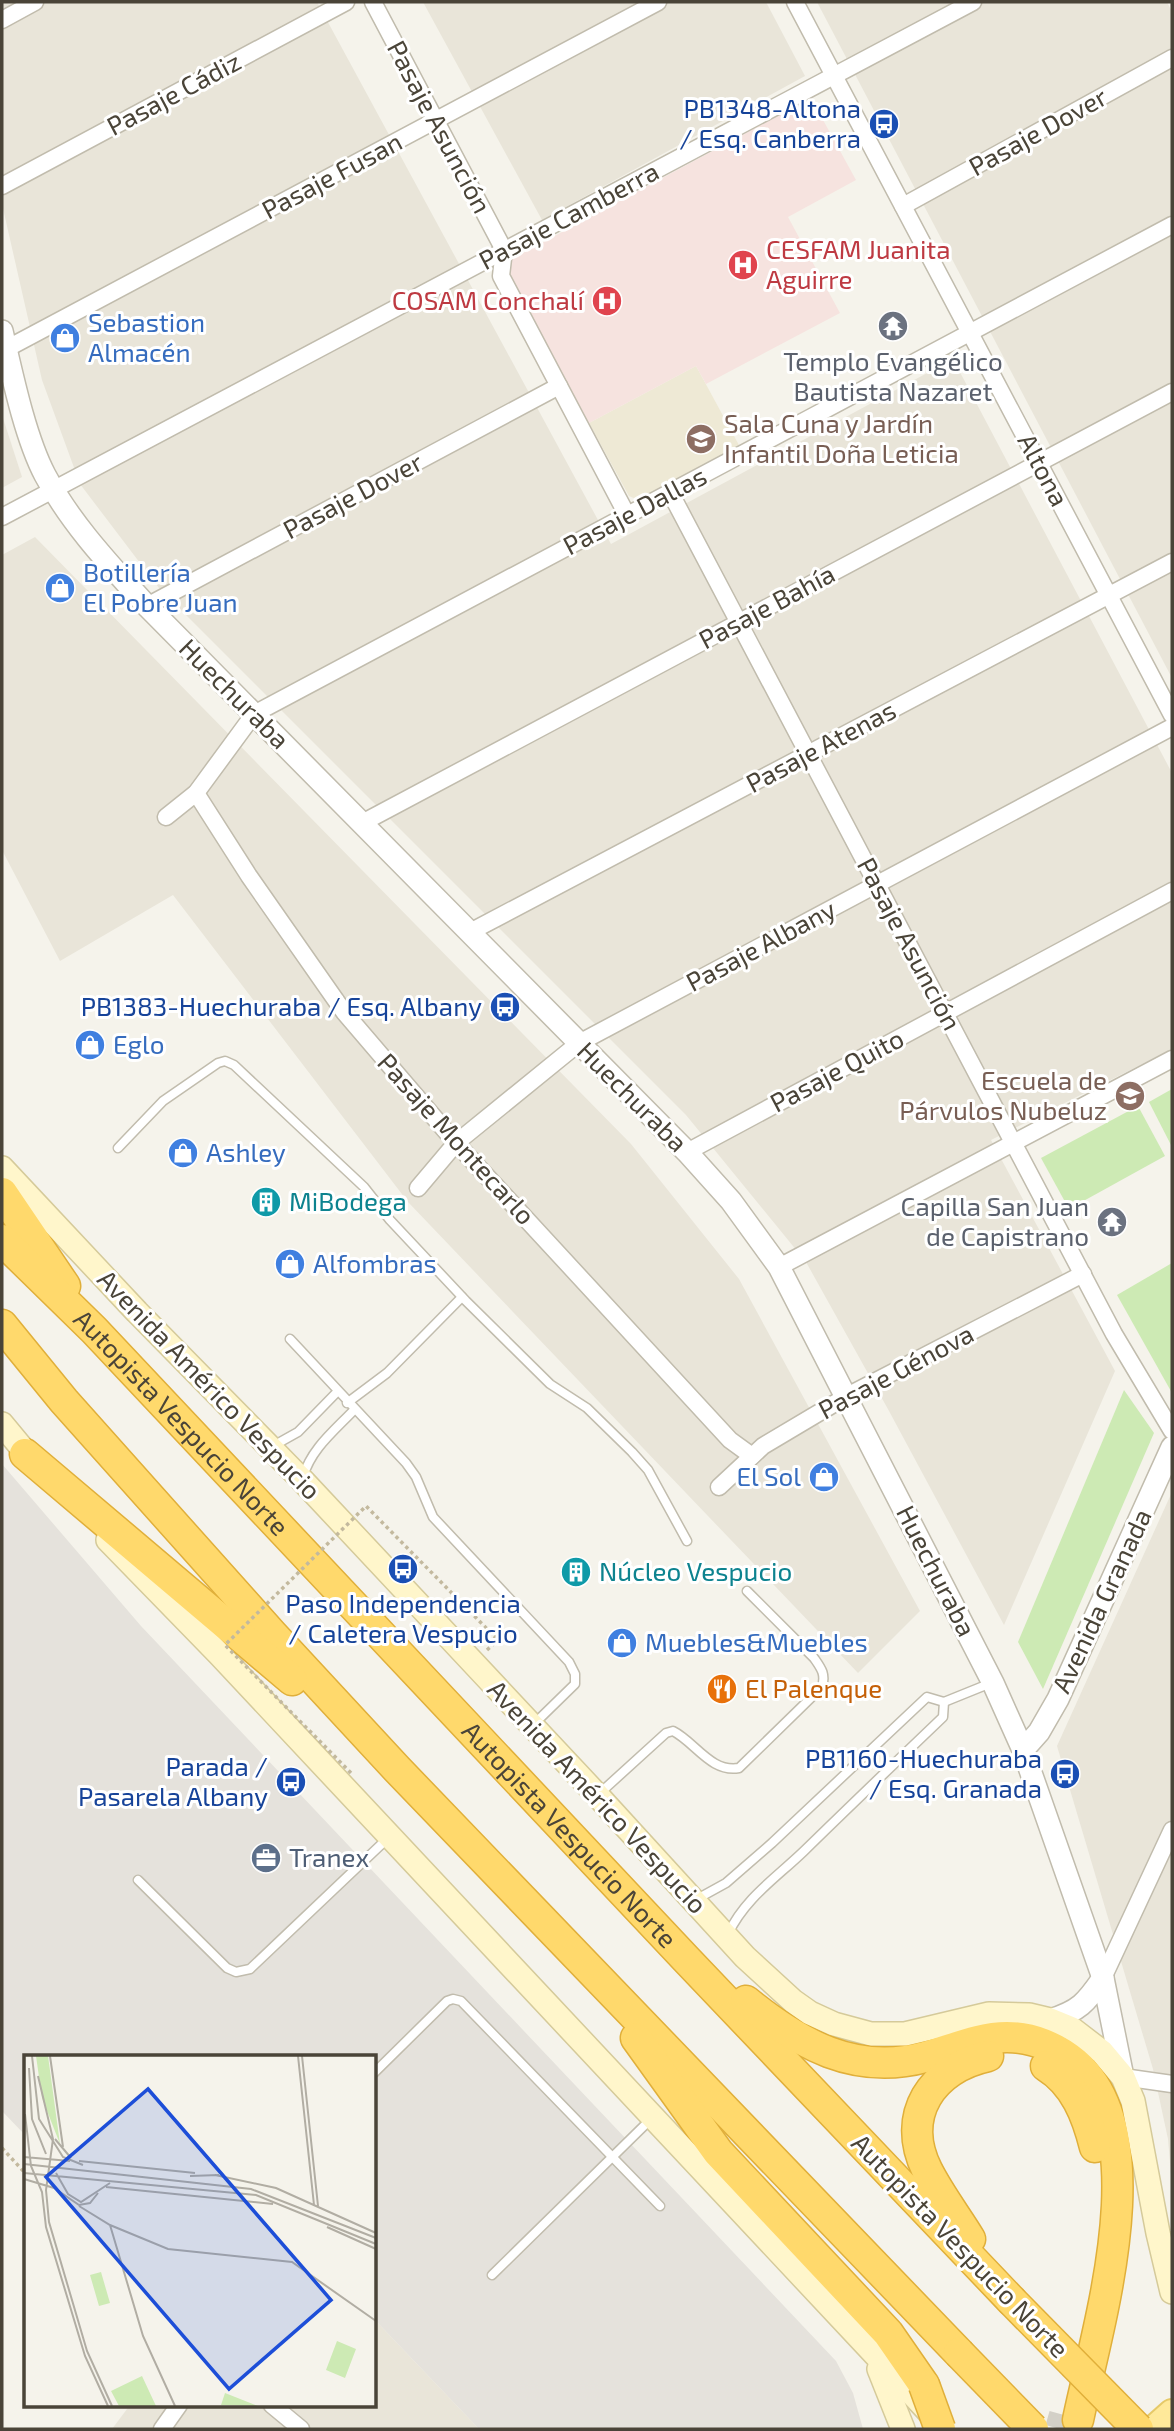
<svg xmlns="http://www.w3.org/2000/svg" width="1174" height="2431" viewBox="0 0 1174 2431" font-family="'Exo 2',sans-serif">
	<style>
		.residential { fill: #e9e5d9 }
		.industrial { fill: #e5e2dc }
		.education { fill: #eee9d5 }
		.medical { fill: #f6e3df }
		.green { fill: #cdeab4 }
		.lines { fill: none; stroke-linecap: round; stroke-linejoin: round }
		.motorway-tunnel { stroke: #d3d0c7; stroke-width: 30; stroke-dasharray: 30 15; stroke-linecap: butt }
		.service-casing { stroke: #c1bcad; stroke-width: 11 }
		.minor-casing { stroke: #c1bcad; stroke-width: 19 }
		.tertiary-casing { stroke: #c1bcad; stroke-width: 24 }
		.secondary-casing { stroke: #d5ca9a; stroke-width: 26 }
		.primary-casing { stroke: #e6c968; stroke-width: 30 }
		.motorway-casing { stroke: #e0af3a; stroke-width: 33 }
		.path { stroke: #c3b99e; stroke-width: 3.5; stroke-dasharray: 3.5 3.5; stroke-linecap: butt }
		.service { stroke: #fff; stroke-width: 8 }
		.minor { stroke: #fff; stroke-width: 16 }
		.tertiary { stroke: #fff; stroke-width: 21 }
		.secondary { stroke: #fff6cb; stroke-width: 23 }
		.primary { stroke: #ffe99a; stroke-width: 26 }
		.motorway { stroke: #ffd96c; stroke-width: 30 }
		.motorway-bridge-casing { stroke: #e0af3a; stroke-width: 33; stroke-linecap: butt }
		.path-bridge { stroke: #c3b99e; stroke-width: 3.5; stroke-dasharray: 3.5 3.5; stroke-linecap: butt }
		.motorway-bridge { stroke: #ffd96c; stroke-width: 30 }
		.labels { text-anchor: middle; stroke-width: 6; stroke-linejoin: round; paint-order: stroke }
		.street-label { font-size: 26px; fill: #4a4438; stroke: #fff }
		.transit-label { font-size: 26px; fill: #164399; stroke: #fff; text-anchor: end }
		.health-label { font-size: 26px; fill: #be3a42; stroke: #fff; text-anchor: start }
		.shop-label { font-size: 26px; fill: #366cbe; stroke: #fff; text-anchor: start }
		.worship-label { font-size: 26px; fill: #5b616d; stroke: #fff }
		.education-label { font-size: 26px; fill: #785e54; stroke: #fff; text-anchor: start }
		.culture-label { font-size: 26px; fill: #0d838f; stroke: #fff; text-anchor: start }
		.food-label { font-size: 26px; fill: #c56008; stroke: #fff; text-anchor: start }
		.service-label { font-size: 26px; fill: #4e5e75; stroke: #fff; text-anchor: start }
		.inset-road { fill: none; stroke: #b1ada3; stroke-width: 2 }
		.view { fill: #1d4ed8; fill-opacity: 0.15; stroke: #1d4ed8; stroke-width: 3.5 }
		.inset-edge { fill: none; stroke: #4a4438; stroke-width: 3.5 }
	</style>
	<rect width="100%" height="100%" fill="#f5f3eb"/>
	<!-- residential -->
	<g class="residential">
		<polygon points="2,2 317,2 611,544 953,359 1172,773 1172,1049 991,1140 1115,1371 1004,1625 889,1411 806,1262 686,1115 159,588 80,484 42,380 2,204"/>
		<polygon points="423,2 766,2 805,76 542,220"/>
		<polygon points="817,2 1167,2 1172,12 1172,678"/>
		<polygon points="2,415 22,477 2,488"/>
		<polygon points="35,537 631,1144 739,1279 920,1611 858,1673 408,1202 173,895 60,961 2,850 2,555"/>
		<polygon points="1172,1492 1172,2186 1168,2139 1153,2069 1057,1746"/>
		<polygon points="375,2320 479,2429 112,2429 130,2405 374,2405"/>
	</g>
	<!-- industrial -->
	<polygon class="industrial" points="2,1464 141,1626 836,2361 853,2393 863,2429 479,2429 375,2320 374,2056 26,2056 26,2136 2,2111"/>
	<!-- education -->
	<polygon class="education" points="696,366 740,447 640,501 629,496 589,423"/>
	<!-- medical -->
	<polygon class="medical" points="811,98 856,180 788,217 840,313 706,384 696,366 589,423 508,274 512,259"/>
	<!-- green -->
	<g class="green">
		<polygon points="1172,1089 1172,1147 1149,1102"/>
		<polygon points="1138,1106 1165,1156 1069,1209 1041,1158"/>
		<polygon points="1172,1263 1172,1393 1117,1295"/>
		<polygon points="1124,1390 1154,1433 1043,1689 1018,1642"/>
	</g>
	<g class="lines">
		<!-- motorway-tunnel -->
		<polyline class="motorway-tunnel" points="1060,2429 1064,2415"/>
		<!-- service casing -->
		<g class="service-casing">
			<g id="service">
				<polyline points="118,1148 163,1101 218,1063 225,1061 234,1065 364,1187 390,1220 466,1301 550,1384 587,1408 632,1452 648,1470 687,1541"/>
				<polyline points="290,1339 406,1463 416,1477 433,1517 569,1662 575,1674 575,1684 534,1724"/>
				<polyline points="347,1403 387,1373 462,1297"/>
				<polyline points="273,1446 298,1432 337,1392"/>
				<path d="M303 1477C311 1449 334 1431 354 1410"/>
				<path d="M600 1793 666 1733 673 1731C695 1742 711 1773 739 1768L822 1687C826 1674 821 1668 814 1658L747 1591"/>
				<polyline points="138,1880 227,1968 236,1972 250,1969 388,1838"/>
				<polyline points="697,1899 726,1883 772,1843 927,1697 944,1702 991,1683"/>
				<path d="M728 1934C745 1898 776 1878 804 1851 850 1806 897 1761 943 1717L944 1702"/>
				<polyline points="374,2073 447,2001 453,1999 461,2001 660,2206"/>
				<polyline points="492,2275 652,2118"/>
			</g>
		</g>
		<!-- minor casing -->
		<g class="minor-casing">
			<g id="minor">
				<polyline points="373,2 504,250 501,276 627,515"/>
				<polyline points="795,2 1172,715"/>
				<polyline points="2,20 35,2"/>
				<polyline points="2,186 346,2"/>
				<polyline points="903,206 1172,58"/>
				<polyline points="6,349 658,2"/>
				<polyline points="670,492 1114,1334 1172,1431"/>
				<polyline points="2,517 973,2"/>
				<polyline points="147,606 559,386"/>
				<polyline points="196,793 249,876 344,1012 456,1143 730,1440 752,1456"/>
				<polyline points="166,817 196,793 254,714 1172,225"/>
				<polyline points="362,823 1172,392"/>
				<polyline points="470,932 1172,562"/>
				<polyline points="687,1152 1172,891"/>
				<polyline points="418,1188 456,1143 579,1043 1172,727"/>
				<polyline points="779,1267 1172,1059"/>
				<polyline points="719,1487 763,1446 847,1396 1083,1274"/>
				<polyline points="1103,1978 1172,1830"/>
				<polyline points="1123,2077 1172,2084"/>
				<polyline points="272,2405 301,2429"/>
				<polyline points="162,2429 179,2405"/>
			</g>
		</g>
		<!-- tertiary casing -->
		<g class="tertiary-casing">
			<g id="tertiary">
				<path d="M2 331C12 374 25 437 45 475 71 524 110 565 147 606L687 1152 731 1201 779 1267 993 1683 1023 1750 1103 1978 1123 2077"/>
				<polyline points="1023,1750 1039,1732 1058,1699 1172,1447"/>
				<path d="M1050 2020C1079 2011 1086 2003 1103 1978"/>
			</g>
		</g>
		<!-- secondary casing -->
		<g class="secondary-casing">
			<g id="secondary">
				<polyline points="2,1168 137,1312 302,1480 597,1795 745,1957 793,2001 810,2013 834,2024 871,2034 905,2034 989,2014 1029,2015 1050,2020 1072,2029 1102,2052 1123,2077 1133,2101 1158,2233 1172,2292"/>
				<polyline points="2,1424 36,1465"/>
				<polyline points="108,1540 219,1654 931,2414"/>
				<polyline points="879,2369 903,2429"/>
			</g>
		</g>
		<!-- primary casing -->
		<g class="primary-casing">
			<polyline id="primary" points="1154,2429 1172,2413"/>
		</g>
		<!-- motorway casing -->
		<g class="motorway-casing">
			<g id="motorway">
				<polyline points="2,1193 65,1286"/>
				<path id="s1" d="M2 1240 94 1330 686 1959 1011 2300"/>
				<polyline points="2,1325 64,1401 272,1634 397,1769 959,2353"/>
				<polyline points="25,1454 292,1680"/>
				<path d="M746 2001C799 2044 855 2076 925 2057 951 2050 979 2037 1007 2037 1032 2037 1056 2047 1075 2063 1158 2135 1097 2328 1078 2420"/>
				<polyline points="636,2038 718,2152 888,2333 924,2385"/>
				<path d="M1046 2066C1075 2084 1087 2115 1095 2147"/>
				<path d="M970 2239C956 2216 939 2194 927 2170 900 2115 932 2068 988 2056"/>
			</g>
		</g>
		<!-- path -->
		<g class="path">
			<polyline points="487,1650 498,1640"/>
			<polyline points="2,2148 26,2174"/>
		</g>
		<!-- service -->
		<use href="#service" class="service"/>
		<!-- minor -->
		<use href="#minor" class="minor"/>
		<!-- tertiary -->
		<use href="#tertiary" class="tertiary"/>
		<!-- secondary -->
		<use href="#secondary" class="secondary"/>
		<!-- primary -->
		<use href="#primary" class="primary"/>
		<!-- motorway -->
		<use href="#motorway" class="motorway"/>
		<!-- motorway-bridge casing -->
		<g class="motorway-bridge-casing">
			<g id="motorway-bridge">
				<polyline points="1011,2300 1138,2429"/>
				<polyline points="959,2353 1033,2429"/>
				<polyline points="924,2385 940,2429"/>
			</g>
		</g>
		<!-- path-bridge -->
		<polyline class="path-bridge" points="351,1773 225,1645 366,1506 498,1640"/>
		<!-- motorway-bridge -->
		<use href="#motorway-bridge" class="motorway-bridge"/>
	</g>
	<!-- icons -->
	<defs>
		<g id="bus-disc" transform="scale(1.575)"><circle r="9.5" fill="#1a4fb4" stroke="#fff"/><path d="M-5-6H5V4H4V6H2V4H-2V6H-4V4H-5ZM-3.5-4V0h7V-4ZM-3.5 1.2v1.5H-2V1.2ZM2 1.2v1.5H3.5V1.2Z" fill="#fff"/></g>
		<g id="hospital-disc" transform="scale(1.575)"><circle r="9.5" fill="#e0444e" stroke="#fff"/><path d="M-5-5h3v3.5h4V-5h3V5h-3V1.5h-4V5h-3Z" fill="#fff"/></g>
		<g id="temple-disc" transform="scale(1.575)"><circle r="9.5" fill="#6b7280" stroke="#fff"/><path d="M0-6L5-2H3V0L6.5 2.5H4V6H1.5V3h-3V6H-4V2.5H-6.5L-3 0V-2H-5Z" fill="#fff"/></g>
		<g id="shop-disc" transform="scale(1.575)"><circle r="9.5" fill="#3f7fe0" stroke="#fff"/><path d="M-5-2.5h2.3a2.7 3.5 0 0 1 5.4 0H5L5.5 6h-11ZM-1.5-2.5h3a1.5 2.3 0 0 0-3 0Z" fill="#fff"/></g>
		<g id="school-disc" transform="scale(1.575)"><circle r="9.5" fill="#8d6e63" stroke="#fff"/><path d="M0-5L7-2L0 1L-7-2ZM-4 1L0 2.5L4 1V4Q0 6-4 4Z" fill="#fff"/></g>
		<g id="building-disc" transform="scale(1.575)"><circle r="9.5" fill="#0f9aa8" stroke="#fff"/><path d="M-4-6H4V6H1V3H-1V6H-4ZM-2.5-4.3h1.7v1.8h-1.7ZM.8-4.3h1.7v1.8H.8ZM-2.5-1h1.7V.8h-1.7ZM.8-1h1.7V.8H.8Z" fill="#fff"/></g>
		<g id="restaurant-disc" transform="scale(1.575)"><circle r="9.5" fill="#e8710a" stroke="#fff"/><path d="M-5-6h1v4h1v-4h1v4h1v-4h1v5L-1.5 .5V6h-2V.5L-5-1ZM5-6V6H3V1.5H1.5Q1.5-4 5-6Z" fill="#fff"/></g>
		<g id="office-disc" transform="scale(1.575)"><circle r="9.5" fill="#5c6f8a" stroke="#fff"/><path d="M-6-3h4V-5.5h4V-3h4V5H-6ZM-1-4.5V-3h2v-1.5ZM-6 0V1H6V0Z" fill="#fff"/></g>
	</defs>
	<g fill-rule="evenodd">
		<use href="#bus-disc" x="884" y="124"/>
		<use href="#hospital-disc" x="743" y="265"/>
		<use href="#hospital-disc" x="607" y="301"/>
		<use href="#temple-disc" x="893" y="326"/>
		<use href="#shop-disc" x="65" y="338"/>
		<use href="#school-disc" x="701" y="439"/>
		<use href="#shop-disc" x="60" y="588"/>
		<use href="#bus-disc" x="505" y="1007"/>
		<use href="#shop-disc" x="90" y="1045"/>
		<use href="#school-disc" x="1130" y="1096"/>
		<use href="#shop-disc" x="183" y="1153"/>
		<use href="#building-disc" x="266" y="1202"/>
		<use href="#temple-disc" x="1112" y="1222"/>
		<use href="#shop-disc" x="290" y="1264"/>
		<use href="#shop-disc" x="824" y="1477"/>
		<use href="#bus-disc" x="403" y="1569"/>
		<use href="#building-disc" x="576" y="1572"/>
		<use href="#shop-disc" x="622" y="1643"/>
		<use href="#restaurant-disc" x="722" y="1689"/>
		<use href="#bus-disc" x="1065" y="1774"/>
		<use href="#bus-disc" x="291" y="1782"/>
		<use href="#office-disc" x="266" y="1858"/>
	</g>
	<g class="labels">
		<!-- street labels -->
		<g class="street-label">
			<text transform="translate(174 94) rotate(-28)" y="9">Pasaje Cádiz</text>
			<text transform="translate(439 127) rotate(62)" y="9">Pasaje Asunción</text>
			<text transform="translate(1038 132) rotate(-29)" y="9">Pasaje Dover</text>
			<text transform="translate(332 176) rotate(-28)" y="9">Pasaje Fusan</text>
			<text transform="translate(569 216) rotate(-28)" y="9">Pasaje Camberra</text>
			<text transform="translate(1043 470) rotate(62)" y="9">Altona</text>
			<text transform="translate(353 496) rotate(-28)" y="9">Pasaje Dover</text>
			<text transform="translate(635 511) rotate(-28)" y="9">Pasaje Dallas</text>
			<text transform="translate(767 607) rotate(-28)" y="9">Pasaje Bahía</text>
			<text transform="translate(234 694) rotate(45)" y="9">Huechuraba</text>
			<text transform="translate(821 747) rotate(-28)" y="9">Pasaje Atenas</text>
			<text transform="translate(909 944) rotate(62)" y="9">Pasaje Asunción</text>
			<text transform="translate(761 946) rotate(-28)" y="9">Pasaje Albany</text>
			<text transform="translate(837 1071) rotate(-28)" y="9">Pasaje Quito</text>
			<text transform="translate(632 1097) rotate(45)" y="9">Huechuraba</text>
			<text transform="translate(456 1139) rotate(48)" y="9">Pasaje Montecarlo</text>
			<text transform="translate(896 1372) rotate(-28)" y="9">Pasaje Génova</text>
			<text transform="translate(209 1385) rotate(46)" y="9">Avenida Américo Vespucio</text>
			<text dy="9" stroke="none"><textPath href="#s1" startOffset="256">Autopista Vespucio Norte</textPath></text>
			<text transform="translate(936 1571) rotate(63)" y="9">Huechuraba</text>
			<text transform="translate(1102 1601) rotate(-65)" y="9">Avenida Granada</text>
			<text transform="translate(597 1797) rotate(47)" y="9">Avenida Américo Vespucio</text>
			<text dy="9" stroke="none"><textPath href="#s1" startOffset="822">Autopista Vespucio Norte</textPath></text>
			<text transform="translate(960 2246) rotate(46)" y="9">Autopista Vespucio Norte</text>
		</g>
		<!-- transit labels -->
		<g class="transit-label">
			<text x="861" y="118">PB1348-Altona<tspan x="861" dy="30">/ Esq. Canberra</tspan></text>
			<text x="482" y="1016">PB1383-Huechuraba / Esq. Albany</text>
			<text x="403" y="1613" text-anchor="middle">Paso Independencia<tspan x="403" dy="30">/ Caletera Vespucio</tspan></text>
			<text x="1042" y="1768">PB1160-Huechuraba<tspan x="1042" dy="30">/ Esq. Granada</tspan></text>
			<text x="268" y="1776">Parada /<tspan x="268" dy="30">Pasarela Albany</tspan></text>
		</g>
		<!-- health labels -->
		<g class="health-label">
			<text x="766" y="259">CESFAM Juanita<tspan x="766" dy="30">Aguirre</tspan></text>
			<text x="584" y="310" text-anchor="end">COSAM Conchalí</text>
		</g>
		<!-- shop labels -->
		<g class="shop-label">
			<text x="88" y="332">Sebastion<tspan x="88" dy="30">Almacén</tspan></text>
			<text x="83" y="582">Botillería<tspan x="83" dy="30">El Pobre Juan</tspan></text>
			<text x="113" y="1054">Eglo</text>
			<text x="206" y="1162">Ashley</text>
			<text x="313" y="1273">Alfombras</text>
			<text x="801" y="1486" text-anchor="end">El Sol</text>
			<text x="645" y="1652">Muebles&amp;Muebles</text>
		</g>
		<!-- worship labels -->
		<g class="worship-label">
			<text x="893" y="371">Templo Evangélico<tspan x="893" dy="30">Bautista Nazaret</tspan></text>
			<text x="1089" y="1216" text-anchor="end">Capilla San Juan<tspan x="1089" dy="30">de Capistrano</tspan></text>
		</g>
		<!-- education labels -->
		<g class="education-label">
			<text x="724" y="433">Sala Cuna y Jardín<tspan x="724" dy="30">Infantil Doña Leticia</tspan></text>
			<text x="1107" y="1090" text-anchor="end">Escuela de<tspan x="1107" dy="30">Párvulos Nubeluz</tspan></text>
		</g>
		<!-- culture labels -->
		<g class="culture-label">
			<text x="289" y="1211">MiBodega</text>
			<text x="599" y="1581">Núcleo Vespucio</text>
		</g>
		<!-- food labels -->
		<g class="food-label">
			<text x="745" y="1698">El Palenque</text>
		</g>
		<!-- service labels -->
		<g class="service-label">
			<text x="289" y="1867">Tranex</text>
		</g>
	</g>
	<!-- overview -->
	<g transform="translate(24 2055)">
		<rect width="352" height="352" fill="#f5f3eb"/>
		<path d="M12 1H24L36 89 18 43ZM77 217 86 248 75 251 66 220ZM313 286 332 294 321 323 302 315ZM118 321 132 351H95L87 336ZM201 338 234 351 197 350Z" fill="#cdeab4"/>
		<path class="inset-road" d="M8 1 15 64 39 102 59 110M26 1 39 92M274 1 290 150M278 1 294 151M5 13 8 64 22 99M14 21 29 84 22 135 25 167 63 296 88 351M0 49V92M1 59 7 111 18 137 22 172 61 301 84 351M31 84 47 103M0 102 46 106M55 106 171 118M0 109 227 134 352 183M0 118 232 140 352 189M32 118 44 139 57 147 86 128M191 120 252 133 352 178M166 121 195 120M0 124 30 133 55 150 66 148 74 138M82 132 249 149M55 151 86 170 144 194 268 207 352 266M86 170 119 281 151 351M303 172 352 194"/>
		<path class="view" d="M124 34 307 245 205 334 22 122Z"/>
		<rect width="352" height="352" class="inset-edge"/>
	</g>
	<!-- border -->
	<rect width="1174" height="2431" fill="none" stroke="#4a4438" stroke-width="7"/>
</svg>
